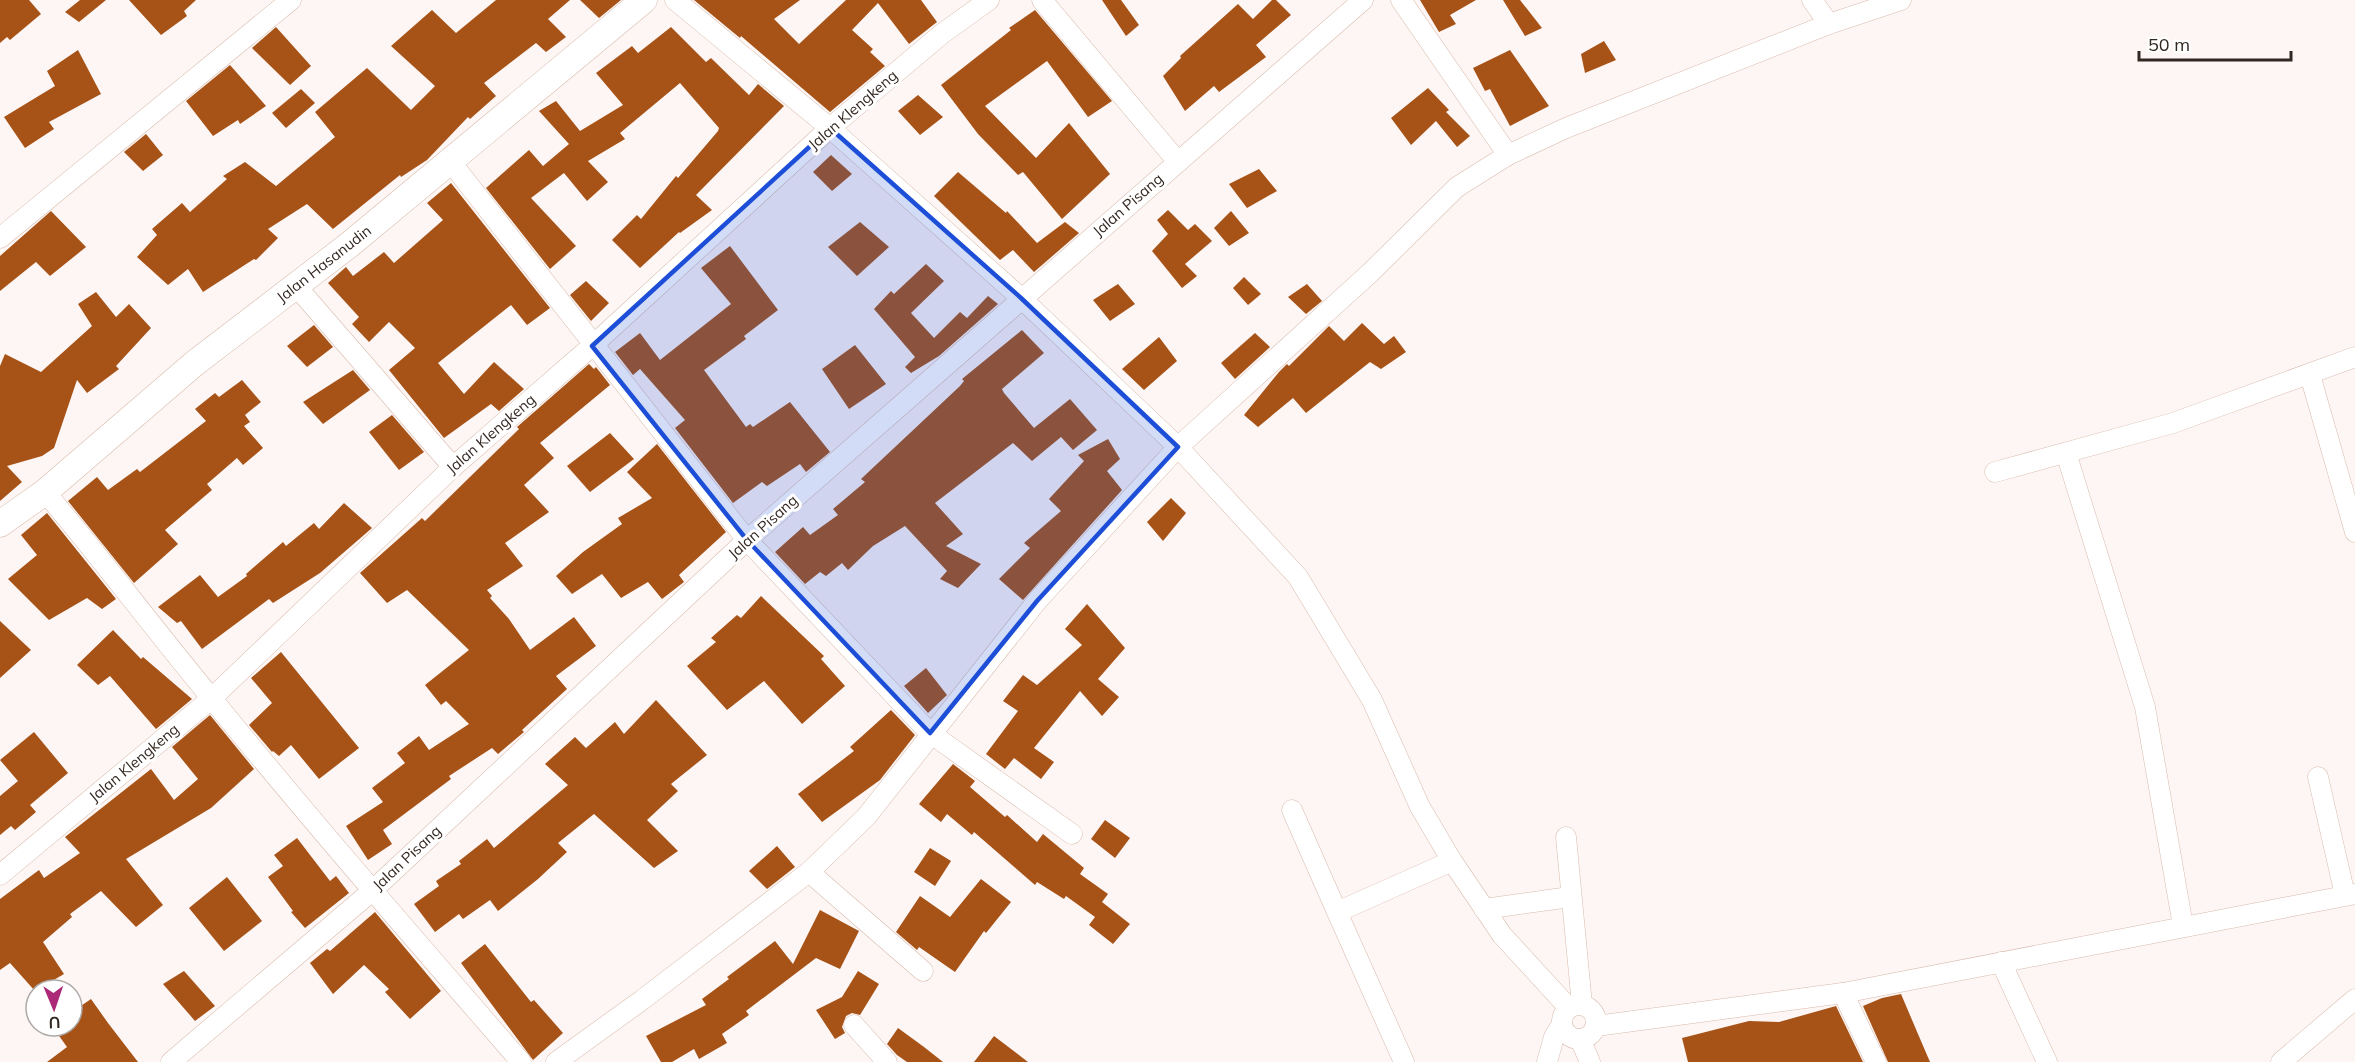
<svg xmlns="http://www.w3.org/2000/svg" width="2355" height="1062" viewBox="0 0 2355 1062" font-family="Mulish,sans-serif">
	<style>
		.building { fill: #a75317 }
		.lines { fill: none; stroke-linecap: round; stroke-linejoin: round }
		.minor-casing { stroke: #d9baac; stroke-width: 21 }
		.major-casing { stroke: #d9baac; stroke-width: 27 }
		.minor { stroke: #fff; stroke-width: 20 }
		.major { stroke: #fff; stroke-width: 26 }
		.marked { fill: #1d4ed8; fill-opacity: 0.2; stroke: #1d4ed8; stroke-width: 4.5; stroke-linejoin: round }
		.labels { text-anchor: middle; stroke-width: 6; stroke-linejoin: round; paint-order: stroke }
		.street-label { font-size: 15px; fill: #332722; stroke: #fff }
	</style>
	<rect width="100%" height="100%" fill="#fdf6f4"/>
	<!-- building -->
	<g class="building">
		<polygon points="0,0 29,0 41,14 10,40 7,37 0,43"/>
		<polygon points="80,0 106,0 79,22 65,12"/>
		<polygon points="129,0 196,0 184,11 187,16 161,35"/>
		<polygon points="496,0 570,0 548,19 566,37 546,52 536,43 484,83 496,96 470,119 468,117 427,160 401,177 400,175 333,229 307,204 268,229 278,238 256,260 254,259 203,292 188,269 168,285 137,257 157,235 152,229 182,203 190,212 227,179 223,176 245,162 276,186 335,137 315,112 367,68 411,110 435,86 391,46 432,10 456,33"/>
		<polygon points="580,0 621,0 599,18"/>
		<polygon points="694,0 800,0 774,19 799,44 846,0 921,0 937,22 909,44 878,3 852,30 873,49 870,52 885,66 830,112 741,36 740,38"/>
		<polygon points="1102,0 1121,0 1139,25 1126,36"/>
		<polygon points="1272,0 1276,0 1291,15 1256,45 1266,57 1219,92 1214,86 1185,111 1163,76 1181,58 1180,56 1238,4 1253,19"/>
		<polygon points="1420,0 1476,0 1450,15 1456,24 1439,32"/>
		<polygon points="1503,0 1520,0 1542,28 1525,36"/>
		<polygon points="1035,10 1112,101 1088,117 1047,61 985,106 1036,158 1069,123 1110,174 1062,219 1023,172 1018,175 978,134 941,85 1011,30 1009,28"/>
		<polygon points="276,27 311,66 290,85 252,48"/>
		<polygon points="671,27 706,62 711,58 749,95 758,84 784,106 696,195 712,210 680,233 679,232 640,268 612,240 637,215 641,219 676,176 678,178 718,131 719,128 680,83 620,133 625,139 588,161 608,182 587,201 564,173 531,198 576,246 550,269 486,188 529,150 543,166 569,144 539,111 556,101 580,131 623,105 596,73 632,46 638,53"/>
		<polygon points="1604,41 1616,60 1585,73 1581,54"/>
		<polygon points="78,50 101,94 49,122 54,129 25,148 4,117 55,86 47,71"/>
		<polygon points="1510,50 1549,106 1510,126 1490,89 1485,91 1473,68"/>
		<polygon points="230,65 266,106 240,124 238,120 213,136 186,101"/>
		<polygon points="1428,88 1449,110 1446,112 1470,136 1457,147 1436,121 1411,145 1391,118"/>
		<polygon points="301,89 315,103 286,128 272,113"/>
		<polygon points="918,95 943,117 920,135 898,111"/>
		<polygon points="146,134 163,155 143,171 124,152"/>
		<polygon points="831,155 852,174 832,191 813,172"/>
		<polygon points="1259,169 1277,191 1247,208 1229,184"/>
		<polygon points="958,172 1006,213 1007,211 1037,243 1065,222 1079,233 1034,272 1013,250 1000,260 934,196"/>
		<polygon points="451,183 550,308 527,325 511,305 438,363 464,394 494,362 524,389 499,411 491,404 444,438 389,370 415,348 389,322 369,342 352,324 359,317 328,283 346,267 353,276 384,252 394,263 443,220 427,203"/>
		<polygon points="1168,210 1188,230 1195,224 1212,241 1185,264 1197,276 1182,288 1152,251 1168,234 1157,220"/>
		<polygon points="51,211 86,247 50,276 36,262 0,291 0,256"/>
		<polygon points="1231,211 1249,233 1229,246 1214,228"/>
		<polygon points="860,222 889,247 857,276 828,247"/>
		<polygon points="730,246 778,310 744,336 746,339 704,370 746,427 750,424 753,427 790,402 830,452 806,472 800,464 767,486 762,482 733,503 675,428 685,420 640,369 633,375 615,352 640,333 660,360 731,304 701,268"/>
		<polygon points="926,264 944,281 911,313 934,338 960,312 967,318 988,296 998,304 939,356 911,373 905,367 915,357 874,309 891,291 894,294"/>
		<polygon points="1244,277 1261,294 1248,305 1233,288"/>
		<polygon points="586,281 609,303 591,321 570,295"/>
		<polygon points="1118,284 1135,304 1110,321 1093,300"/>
		<polygon points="1307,284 1322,301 1306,314 1288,297"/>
		<polygon points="96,292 116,317 129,304 151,328 116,366 119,369 87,393 77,380 54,448 42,456 7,466 22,482 0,501 0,366 5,354 41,372 92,326 78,304"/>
		<polygon points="1362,323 1384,344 1394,336 1406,352 1381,369 1370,362 1306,413 1293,398 1258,427 1244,415 1279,372 1287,364 1289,366 1329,326 1344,341"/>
		<polygon points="314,325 333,347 307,367 287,346"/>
		<polygon points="1022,330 1044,353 1002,389 1004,393 1034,428 1070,399 1097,430 1073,450 1061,437 1032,461 1013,443 935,503 963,534 946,546 981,564 958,588 940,579 947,571 905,526 873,546 848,570 842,563 826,576 820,572 805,584 775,552 803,527 810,535 838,515 833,509 865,482 861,479 960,386 964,381 962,379"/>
		<polygon points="1255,333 1270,347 1235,379 1221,363"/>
		<polygon points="1159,337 1177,361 1144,390 1122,369"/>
		<polygon points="855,345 886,384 849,409 822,369"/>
		<polygon points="589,364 594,369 596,367 610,385 540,443 554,458 524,485 549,512 505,543 523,566 487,590 492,596 490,598 509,619 530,650 574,617 596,646 556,676 567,689 522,730 524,732 498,754 492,748 449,776 451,779 383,830 392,844 368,860 346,826 383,802 372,788 405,763 397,753 419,736 429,750 469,724 446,701 441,705 425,685 469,650 407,590 387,603 360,573 422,518 425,521 519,429 517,427"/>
		<polygon points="353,370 370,390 323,424 303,402"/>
		<polygon points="242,380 261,402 245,415 250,422 244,426 263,448 243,465 237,458 207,484 212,490 165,530 178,544 134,583 68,501 97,477 108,490 137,469 140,472 206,421 195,409 215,393 219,397"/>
		<polygon points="392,415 424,452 399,470 369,432"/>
		<polygon points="610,433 634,459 590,492 567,466"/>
		<polygon points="1108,439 1120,459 1107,471 1122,490 1023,600 999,579 1030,548 1024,543 1061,511 1049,499 1084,461 1078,455"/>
		<polygon points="657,444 726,532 679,575 684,582 662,599 648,582 621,598 602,574 572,594 556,576 583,552 622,524 618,518 652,498 627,472"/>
		<polygon points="1171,498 1186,513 1163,541 1147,522"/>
		<polygon points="344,503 372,528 320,573 273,603 269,599 202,649 181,621 177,623 158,607 200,575 218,597 247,576 246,574 283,542 286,546 314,523 319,529"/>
		<polygon points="47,513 116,599 102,609 87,598 49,620 8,579 37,555 21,535"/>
		<polygon points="761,596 824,656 821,659 845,686 802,724 764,681 727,710 687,666 716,642 711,638 737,615 741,618"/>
		<polygon points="1087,604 1125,648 1098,679 1119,697 1102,716 1080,691 1034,748 1054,762 1041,779 1014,758 1005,769 986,754 1018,711 1003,701 1023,675 1037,685 1082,645 1065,629"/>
		<polygon points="0,621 31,650 0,678"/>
		<polygon points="113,630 141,659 143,657 192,699 156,729 110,676 98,685 77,665"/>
		<polygon points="281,652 359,748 319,779 291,745 279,756 273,751 272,752 249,725 272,703 251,678"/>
		<polygon points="926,668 947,695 928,713 904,686"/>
		<polygon points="656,700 707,755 671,784 678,791 647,820 678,851 654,868 594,814 558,843 567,852 538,879 498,911 490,900 463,919 459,914 435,932 414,904 439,886 436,881 461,864 459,861 487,839 494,848 568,785 545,764 575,737 586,748 615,722 624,734"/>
		<polygon points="891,710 915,735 880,780 822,822 798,794 854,751 850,747"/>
		<polygon points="210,715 254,769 211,808 126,859 163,905 136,927 101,891 70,914 72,917 43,942 64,974 35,991 10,963 0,970 0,899 39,870 44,878 80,853 65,837 151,769 174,800 198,779 172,747"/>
		<polygon points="34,732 68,773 30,805 36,812 15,830 11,826 0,835 0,796 18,781 0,760"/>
		<polygon points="953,764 975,781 970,787 1005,817 1007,815 1037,842 1043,834 1084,868 1080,874 1108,894 1102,902 1130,924 1113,944 1089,925 1095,917 1066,896 1064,899 1037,882 1035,885 974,832 972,835 947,814 941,822 919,804"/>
		<polygon points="1105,820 1130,838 1115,858 1091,839"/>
		<polygon points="297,838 330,881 336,876 349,893 305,928 291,912 293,911 268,877 283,866 274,855"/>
		<polygon points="777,846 795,867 767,889 749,871"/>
		<polygon points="930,848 951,861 935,886 914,872"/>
		<polygon points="227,877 262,921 224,951 189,908"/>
		<polygon points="981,879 1011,902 986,933 984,931 955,972 919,947 917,950 896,932 920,896 950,917"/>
		<polygon points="820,910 859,931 840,969 816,958 746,1011 749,1015 722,1034 727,1043 699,1059 694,1049 672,1062 661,1062 646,1036 706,1005 702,999 729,979 727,977 775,941 793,964"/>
		<polygon points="375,912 441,991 410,1019 385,992 389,989 364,965 333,994 310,963 327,949 330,951"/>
		<polygon points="485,944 531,1002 534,1000 563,1033 533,1060 461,963"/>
		<polygon points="184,971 215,1006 195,1021 163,984"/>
		<polygon points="858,971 879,984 860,1015 852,1013 846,1016 842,1027 845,1033 835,1039 816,1010 842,997"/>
		<polygon points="1901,994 1918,1034 1930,1062 1888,1062 1863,1006 1882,998"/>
		<polygon points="91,999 108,1023 138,1062 47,1062 67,1047 52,1026 72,1026 72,1012"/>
		<polygon points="1836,1006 1863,1062 1688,1062 1682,1038 1749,1021 1779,1022"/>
		<polygon points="898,1028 924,1047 943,1062 907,1062 897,1055 887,1044"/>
		<polygon points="994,1036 1028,1062 974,1062"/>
	</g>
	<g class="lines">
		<!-- minor casing -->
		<g class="minor-casing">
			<g id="minor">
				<polyline points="675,0 830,128 1021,298 1178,447 1298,577 1372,700 1420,807 1452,861 1502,935 1569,1008"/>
				<polyline points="1042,0 1178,162"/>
				<polyline points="1401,0 1508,155"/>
				<polyline points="1812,0 1829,24"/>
				<polyline points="450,161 747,540 930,733 1072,834"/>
				<polyline points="0,238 291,0"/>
				<polyline points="296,286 453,467"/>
				<polyline points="2310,375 2355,532"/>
				<polyline points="2066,453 2145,707 2183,926"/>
				<polyline points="1995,472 2173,423 2355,357"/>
				<path d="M45 492C103 560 156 632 213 700 313 823 417 942 521 1062"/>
				<polyline points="2318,777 2345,895"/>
				<polyline points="1292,810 1337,912 1452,861"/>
				<polyline points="1566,837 1582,1005"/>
				<polyline points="809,872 923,971"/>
				<polyline points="0,875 211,699 453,467 592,346 830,128 943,33 989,0"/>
				<polyline points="1484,909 1570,897"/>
				<polyline points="1337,912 1404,1062"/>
				<polyline points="2001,962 2047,1062"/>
				<polyline points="1843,993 1876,1062"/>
				<circle cx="1579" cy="1022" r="17"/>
				<polyline points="854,1025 887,1062"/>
				<polyline points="1596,1026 1843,993 2355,894"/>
				<polyline points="1580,1039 1590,1062"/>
				<polyline points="171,1062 372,891 747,540 1363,0"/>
				<polyline points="556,1062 642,1000 809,872 866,817 1037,601 1178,447 1370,273 1457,187 1508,155 1566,128 1829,24 1901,0"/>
				<polyline points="1547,1062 1554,1037 1562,1024"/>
				<polyline points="2281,1062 2355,999"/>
			</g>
		</g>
		<!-- major casing -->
		<g class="major-casing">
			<polyline id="major" points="0,524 45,492 195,363 349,245 644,0"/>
		</g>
		<!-- minor -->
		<use href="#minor" class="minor"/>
		<!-- major -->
		<use href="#major" class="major"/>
	</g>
	<!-- marked area -->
	<path class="marked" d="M830 128 1021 298 1178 447 1037 601 930 733 747 540 592 346Z"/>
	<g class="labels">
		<!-- street labels -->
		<g class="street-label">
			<text transform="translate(853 110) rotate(-41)" y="5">Jalan Klengkeng</text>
			<text transform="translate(1128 205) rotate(-41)" y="5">Jalan Pisang</text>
			<text transform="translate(324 264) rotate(-38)" y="5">Jalan Hasanudin</text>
			<text transform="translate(491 434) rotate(-41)" y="5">Jalan Klengkeng</text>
			<text transform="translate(763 527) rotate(-42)" y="5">Jalan Pisang</text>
			<text transform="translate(134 763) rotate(-40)" y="5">Jalan Klengkeng</text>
			<text transform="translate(407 858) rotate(-43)" y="5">Jalan Pisang</text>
		</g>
	</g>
	<!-- north arrow -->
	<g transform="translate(54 1008) rotate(178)"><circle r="28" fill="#ffffff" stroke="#ada9a7" stroke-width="1.5"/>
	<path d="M0-4.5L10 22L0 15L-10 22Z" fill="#ab2976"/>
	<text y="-9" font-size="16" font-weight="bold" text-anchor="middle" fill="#332722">U</text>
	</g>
	<!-- scale -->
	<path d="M2139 51v9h152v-9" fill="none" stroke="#332722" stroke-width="3"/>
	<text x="2148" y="51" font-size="18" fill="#332722" stroke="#ffffff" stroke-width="4.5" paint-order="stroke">50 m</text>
</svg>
